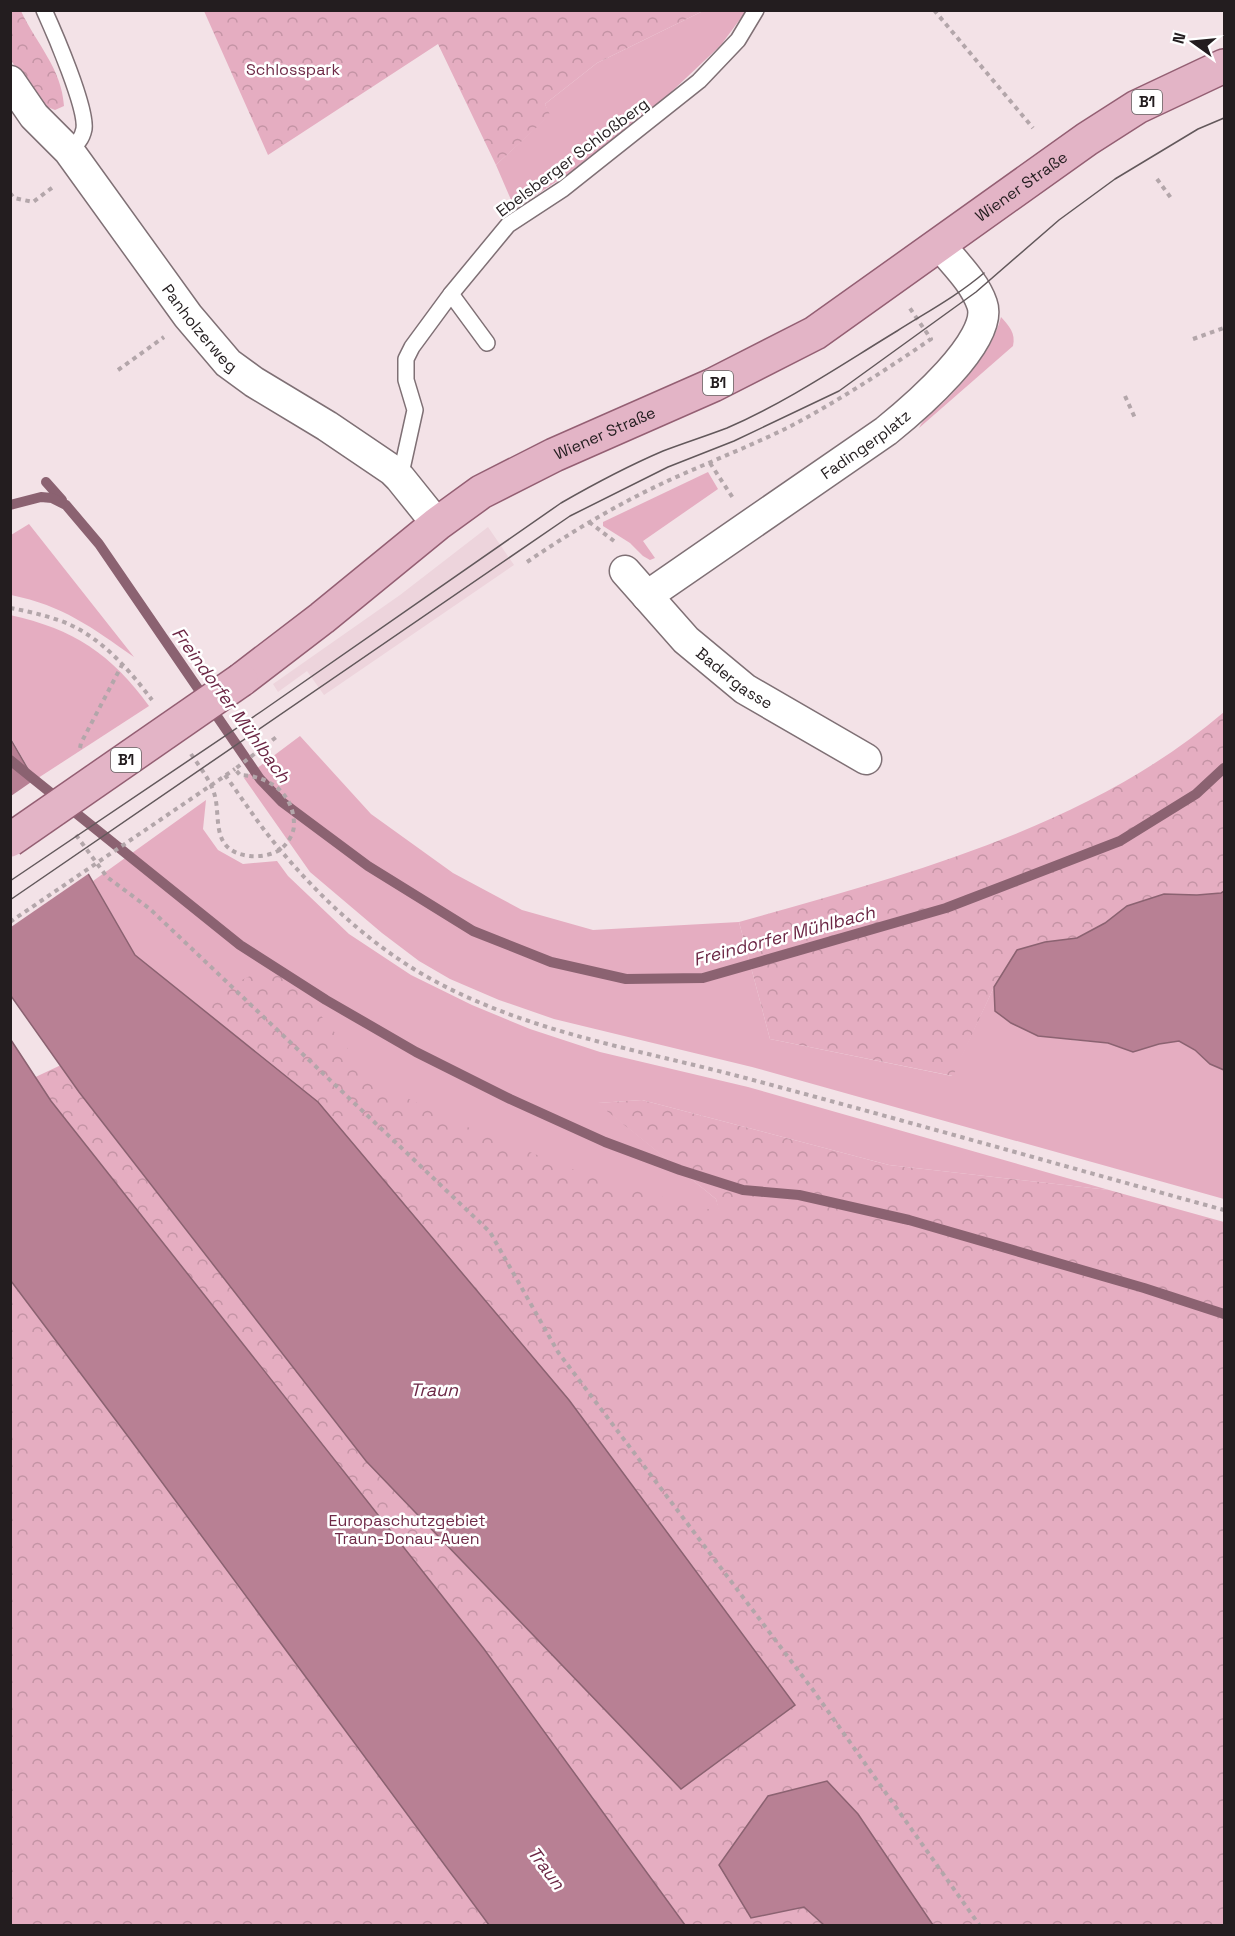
<svg xmlns="http://www.w3.org/2000/svg" width="1235" height="1936" viewBox="0 0 1235 1936" font-family="'Space Grotesk',sans-serif">
	<style>
		.built { fill: #edd4dc }
		.grass { fill: #e5adc1 }
		.forest { fill: url(#forest-crowns) }
		.water { fill: #b88094; stroke: #8b6271; stroke-width: 1.5 }
		.pier { fill: #f3e2e7 }
		.lines { fill: none; stroke-linecap: round; stroke-linejoin: round }
		.stream { stroke: #8b6271; stroke-width: 10 }
		.lane-casing { stroke: #7f7075; stroke-width: 18 }
		.street-casing { stroke: #7f7075; stroke-width: 33 }
		.primary-casing { stroke: #945f73; stroke-width: 36 }
		.path { stroke: #b3a6aa; stroke-width: 4; stroke-dasharray: 4.5 4.5; stroke-linecap: butt }
		.lane { stroke: #fff; stroke-width: 15 }
		.street { stroke: #fff; stroke-width: 30 }
		.primary { stroke: #e3b4c6; stroke-width: 33 }
		.tram { stroke: #62585b; stroke-width: 1.5 }
		.primary-bridge-casing { stroke: #945f73; stroke-width: 36; stroke-linecap: butt }
		.path-bridge { stroke: #b3a6aa; stroke-width: 4; stroke-dasharray: 4.5 4.5; stroke-linecap: butt }
		.primary-bridge { stroke: #e3b4c6; stroke-width: 33 }
		.labels { text-anchor: middle; stroke-width: 5; stroke-linejoin: round; paint-order: stroke }
		.shield { fill: #fff; stroke: #656162; stroke-width: 1.5 }
		.shield-label { font-size: 15px; font-weight: bold; fill: #231d1f }
		.park-label { font-size: 16px; fill: #6f2a47; stroke: #fff }
		.street-label { font-size: 16px; fill: #231d1f; stroke: #fff }
		.water-label { font-size: 18px; font-style: italic; fill: #6c2745; stroke: #fff }
	</style>
	<defs>
		<pattern id="forest-crowns" width="20" height="18" patternUnits="userSpaceOnUse" patternTransform="scale(1.5)"><rect width="20" height="18" fill="#e5adc1"/><path d="M2 6a3 3 0 1 1 6 0M12 15a3 3 0 1 1 6 0" fill="none" stroke="#c494a5"/></pattern>
	</defs>
	<rect width="100%" height="100%" fill="#f3e2e7"/>
	<!-- built -->
	<polygon class="built" points="488,527 514,565 324,695 307,671 278,692 273,684 400,595"/>
	<!-- grass -->
	<g class="grass">
		<polygon points="703,11 746,11 721,45 668,95 577,168 515,209 496,165 549,115 545,104 597,63"/>
		<path d="M1001 317C1009 326 1016 333 1013 346L919 428C924 417 935 410 944 402 968 378 992 350 1001 317Z"/>
		<polygon points="708,472 718,489 643,541 655,558 650,560 643,556 630,543 603,526 603,522"/>
		<path d="M29 524 134 657C91 627 64 606 11 595V535Z"/>
		<path d="M10 615C74 629 111 654 149 706L35 780 11 738Z"/>
		<polygon points="300,736 371,814 453,873 522,910 593,930 739,922 770,1039 952,1076 994,987 995,1011 1072,1040 1108,1043 1133,1052 1159,1044 1179,1041 1195,1050 1210,1064 1224,1070 1224,1199 752,1067 554,1019 499,1000 450,979 419,961 382,933 310,872 244,778"/>
		<polygon points="206,800 203,829 218,850 243,864 277,861 288,876 349,934 411,975 472,1005 530,1029 600,1052 748,1087 1109,1190 889,1165 642,1100 598,1103 716,1199 734,1258 318,1102 135,955 93,881"/>
	</g>
	<!-- forest -->
	<g class="forest">
		<path d="M11 11H21C36 43 62 69 64 106L55 110 45 106 33 96 11 60Z"/>
		<polygon points="204,11 703,11 597,63 545,104 550,115 496,165 438,44 268,155"/>
		<path d="M1224 712V891L1221 893 1197 895 1164 894 1127 906 1105 923 1077 938 1045 942 1017 950 994 987 953 1076 770 1039 739 922C908 874 1088 828 1224 712Z"/>
		<polygon points="278,963 376,1083 465,1126 599,1180 719,1212 716,1199 597,1103 642,1100 889,1165 1109,1190 1224,1222 1224,1925 11,1925 10,1089"/>
	</g>
	<!-- water -->
	<g class="water">
		<polygon points="10,738 135,955 318,1102 569,1400 795,1705 681,1789 366,1461 79,1092 11,996"/>
		<polygon points="1224,891 1224,1070 1210,1064 1195,1050 1179,1041 1159,1044 1133,1052 1108,1043 1038,1036 1011,1023 995,1011 994,987 1017,950 1045,942 1077,938 1105,923 1127,906 1164,894 1197,895 1221,893"/>
		<polygon points="11,1040 51,1101 484,1649 685,1925 489,1925 130,1439 11,1281"/>
		<polygon points="827,1781 858,1814 933,1925 824,1925 804,1907 751,1918 719,1865 768,1796"/>
	</g>
	<!-- pier -->
	<polygon class="pier" points="37,778 91,872 11,927 11,796"/>
	<g class="lines">
		<!-- stream -->
		<g class="stream">
			<polyline points="46,482 62,500"/>
			<polyline points="10,505 41,497 52,498 66,505 99,544 260,779 282,802 368,866 473,931 551,962 626,979 703,978 946,908 1120,841 1196,794 1224,768"/>
			<polyline points="10,760 240,945 326,1000 416,1052 510,1099 605,1142 680,1170 743,1190 799,1195 909,1220 1144,1288 1224,1314"/>
		</g>
		<!-- lane casing -->
		<g class="lane-casing">
			<g id="lane">
				<path d="M44 10C54 32 87 108 84 129 82 139 77 144 69 151"/>
				<polyline points="451,294 487,343"/>
				<polyline points="400,478 415,410 406,380 406,359 412,347 451,294 508,225 563,189 699,81 738,40 756,10"/>
			</g>
		</g>
		<!-- street casing -->
		<g class="street-casing">
			<g id="street">
				<path id="s1" d="M10 81 34 116 69 151 188 316 228 363 254 382 327 426 392 470 400 478 437 524"/>
				<path id="s2" d="M625 571 686 640 745 689 866 759"/>
				<path id="s3" d="M647 596 886 431C912 410 995 340 982 304 974 281 954 263 939 244"/>
			</g>
		</g>
		<!-- primary casing -->
		<g class="primary-casing">
			<g id="primary">
				<path id="s4" d="M241 680 322 618 437 524 481 492 554 455 713 385 815 333 1087 139 1137 107 1224 66"/>
			</g>
		</g>
		<!-- path -->
		<g class="path">
			<polyline points="934,10 1033,128"/>
			<polyline points="1157,179 1171,198"/>
			<polyline points="10,193 14,198 33,202 53,187"/>
			<polyline points="1193,339 1224,328"/>
			<polyline points="118,370 164,337"/>
			<polyline points="1125,396 1135,418"/>
			<polyline points="710,463 733,498"/>
			<polyline points="589,522 614,541"/>
			<path d="M527 562C574 530 623 501 674 478 712 461 750 446 787 428 837 402 884 371 931 339L909 307"/>
			<path d="M10 608C27 611 44 615 61 621 99 635 128 668 152 700"/>
			<polyline points="80,748 81,743 123,663"/>
			<path d="M191 754C199 766 208 777 213 790 223 814 207 851 250 856 259 857 273 855 281 849 287 844 294 834 294 825 294 793 269 776 240 775L235 769 279 735"/>
			<path d="M225 775C244 801 261 828 282 852 320 897 366 940 417 971 519 1032 639 1049 753 1080 910 1122 1067 1167 1224 1210"/>
			<polyline points="76,835 107,877 150,909 490,1232 558,1352 813,1690 980,1926"/>
		</g>
		<!-- lane -->
		<use href="#lane" class="lane"/>
		<!-- street -->
		<use href="#street" class="street"/>
		<!-- primary -->
		<use href="#primary" class="primary"/>
		<!-- tram -->
		<g class="tram">
			<path d="M10 881 262 711 561 503C594 484 628 466 663 451 684 443 706 436 727 428 787 402 841 365 897 331 927 312 957 296 984 273"/>
			<polyline points="10,900 570,516 668,467 734,441 839,391 976,292 1059,220 1115,179 1198,129 1224,118"/>
		</g>
		<!-- primary-bridge casing -->
		<g class="primary-bridge-casing">
			<polyline id="primary-bridge" points="10,840 241,680"/>
		</g>
		<!-- path-bridge -->
		<polyline class="path-bridge" points="10,922 235,769"/>
		<!-- primary-bridge -->
		<use href="#primary-bridge" class="primary-bridge"/>
	</g>
	<g class="labels">
		<!-- shield labels -->
		<g class="shield">
			<rect x="1132" y="90" width="30" height="24" rx="4.5"/>
			<rect x="703" y="371" width="30" height="24" rx="4.5"/>
			<rect x="111" y="748" width="30" height="24" rx="4.5"/>
		</g>
		<g class="shield-label">
			<text x="1147" y="107">B1</text>
			<text x="718" y="388">B1</text>
			<text x="126" y="765">B1</text>
		</g>
		<!-- park labels -->
		<g class="park-label">
			<text x="293" y="75">Schlosspark</text>
			<text x="407" y="1526">Europaschutzgebiet<tspan x="407" dy="18">Traun-Donau-Auen</tspan></text>
		</g>
		<!-- street labels -->
		<g class="street-label">
			<text transform="translate(572 157) rotate(-37)" y="6">Ebelsberger Schloßberg</text>
			<text dy="6" stroke="none"><textPath href="#s4" startOffset="928">Wiener Straße</textPath></text>
			<text dy="6" stroke="none"><textPath href="#s1" startOffset="312">Panholzerweg</textPath></text>
			<text dy="6" stroke="none"><textPath href="#s4" startOffset="442">Wiener Straße</textPath></text>
			<text dy="6" stroke="none"><textPath href="#s3" startOffset="266">Fadingerplatz</textPath></text>
			<text dy="6" stroke="none"><textPath href="#s2" startOffset="154">Badergasse</textPath></text>
		</g>
		<!-- water labels -->
		<g class="water-label">
			<text transform="translate(231 705) rotate(54)" y="6">Freindorfer Mühlbach</text>
			<text transform="translate(784 936) rotate(-15)" y="6">Freindorfer Mühlbach</text>
			<text x="434" y="1396">Traun</text>
			<text transform="translate(546 1868) rotate(53)" y="6">Traun</text>
		</g>
	</g>
	<!-- border -->
	<rect width="1235" height="1936" fill="none" stroke="#231d1f" stroke-width="24"/>
	<!-- north arrow -->
	<g transform="translate(1193 42) rotate(285)" stroke="#ffffff" stroke-width="4.5" paint-order="stroke">
	<path d="M0-4.5L10 22L0 15L-10 22Z" fill="#231d1f"/>
	<text y="-9" font-size="16" font-weight="bold" text-anchor="middle" fill="#231d1f">N</text>
	</g>
</svg>
